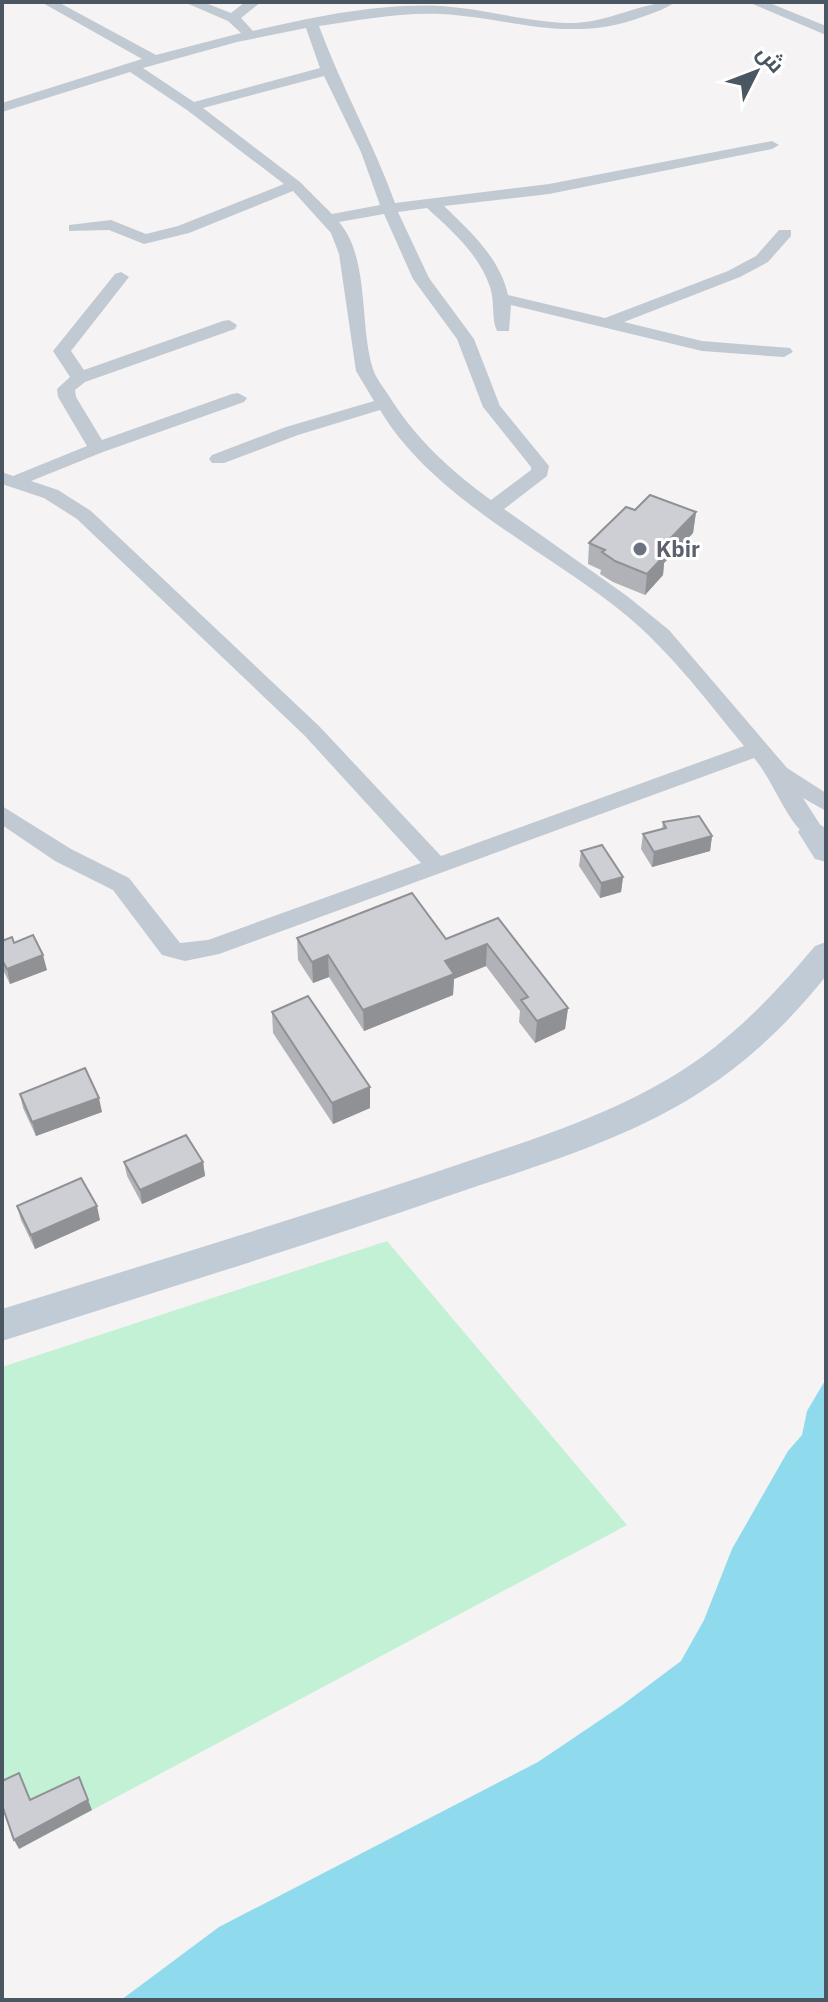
<svg xmlns="http://www.w3.org/2000/svg" width="828" height="2002" viewBox="0 0 828 2002" font-family="'IBM Plex Sans',Cairo,sans-serif">
	<style>
		.green { fill: #c3f1d5 }
		.water { fill: #90daee }
		.lines { fill: none; stroke-linecap: round; stroke-linejoin: round }
		.street { fill: #c1cad2; fill-rule: evenodd }
		.secondary { fill: #c1cbd6; fill-rule: evenodd }
		.wall { fill: #b0b2b7 }
		.shaded-wall { fill: #909195 }
		.building { fill: #cdcfd5; stroke: #909195; stroke-width: 2 }
		.worship-dot { fill: #6b7280; stroke: #fff; stroke-width: 3 }
		.labels { text-anchor: middle; stroke-width: 6; stroke-linejoin: round; paint-order: stroke }
		.worship-label { font-size: 22px; font-weight: bold; fill: #5b616d; stroke: #fff; text-anchor: start }
	</style>
	<rect width="100%" height="100%" fill="#f5f3f3"/>
	<!-- green -->
	<polygon class="green" points="387,1241 627,1525 19,1849 2,1801 2,1367"/>
	<!-- water -->
	<polygon class="water" points="826,1379 826,2000 121,2000 219,1927 538,1762 621,1706 681,1661 704,1620 732,1549 788,1451 802,1435 807,1411"/>
	<g class="lines">
		<!-- street -->
		<g class="street">
			<path d="M41 2H58L156 55 241 33 228 21 184 2H203L231 13 245 2H261L241 18 253 31C313 17 379 3 441 6 486 9 529 23 574 23 610 22 640 2 675 2 666 9 653 13 642 17 570 44 513 18 441 14 401 12 359 20 319 26 341 86 373 142 395 203L549 184 772 141 779 145 772 149 549 194 444 206C470 231 500 258 508 295L605 318 728 271 756 256 779 230H791V236L768 262 740 277 624 322 702 341 790 348 793 352 784 357 702 351 511 305 509 331H497C491 318 495 301 490 287 479 254 452 231 427 208L398 212 429 278 474 339 500 406 549 466 547 476 504 509 627 596 669 630 787 768 826 793V811L803 798 821 826 826 829V847C789 836 778 786 754 758L219 954 185 961 162 955 113 890 55 861 2 825V806L71 849 129 878 180 943 208 940 421 863 305 736 77 519 44 498 2 484V472L13 476 87 446 58 397 57 389 70 377 53 351 115 274 121 272 129 277 71 351 84 370 223 321 229 320 237 325 235 329 85 382 75 390 76 397 102 440 232 394 238 393 247 398 244 402 103 452 31 481 58 490 91 511 319 726 441 856 744 746C703 696 664 643 612 604 535 545 431 495 380 410L298 435 224 463H212L209 459 212 455 286 427 374 401 356 371 339 254 331 233 293 191 189 233 144 244 109 230 69 231V225L111 220 146 234 178 226 284 184 187 110 130 72 2 112V103L142 59ZM306 28 320 68 194 102 143 68 237 42ZM324 76 361 152 380 205 332 214 300 182 203 108ZM384 214 413 279 457 339 483 407 531 467V470L491 500C451 471 415 438 389 396 384 388 376 379 373 369 359 325 370 258 339 222Z"/>
			<polygon points="748,2 767,2 826,26 826,35"/>
		</g>
		<!-- secondary -->
		<g class="secondary">
			<polygon points="813,821 826,828 826,862 815,859 798,832 803,825"/>
			<path d="M826 942V976C791 1020 750 1060 702 1091 627 1140 536 1166 451 1195 302 1247 152 1293 2 1341V1309C147 1264 292 1220 436 1172 518 1144 604 1119 678 1073 731 1040 775 994 815 946Z"/>
		</g>
	</g>
	<!-- wall -->
	<g class="wall">
		<polygon points="635,510 696,512 693,533 664,563 663,575 645,595 613,582 600,574 601,570 588,564 589,543"/>
		<polygon points="663,822 712,836 710,851 652,867 641,849 643,834 662,829"/>
		<polygon points="581,851 623,877 621,892 600,898 579,866"/>
		<polygon points="498,918 568,1008 565,1029 535,1043 519,1022 520,1011 486,966 454,979 453,995 364,1031 329,977 313,983 298,960 297,938 446,939"/>
		<polygon points="2,941 14,943 47,970 10,984 2,968"/>
		<polygon points="272,1012 370,1108 333,1124 273,1033"/>
		<polygon points="20,1094 102,1112 36,1136 23,1108"/>
		<polygon points="124,1162 203,1162 205,1176 142,1204 127,1176"/>
		<polygon points="17,1206 100,1220 35,1249 21,1220"/>
	</g>
	<!-- shaded-wall -->
	<g class="shaded-wall">
		<polygon points="696,512 693,533 664,563 663,575 645,595 647,574 658,551"/>
		<polygon points="712,836 710,851 652,867 654,852"/>
		<polygon points="623,877 621,892 600,898 601,883"/>
		<polygon points="487,944 486,966 454,979 453,995 364,1031 363,1010 445,961"/>
		<polygon points="43,955 47,970 10,984 7,969"/>
		<polygon points="328,955 329,977 313,983 312,962"/>
		<polygon points="568,1008 565,1029 535,1043 537,1021"/>
		<polygon points="370,1087 370,1108 333,1124 332,1103"/>
		<polygon points="99,1098 102,1112 36,1136 32,1122"/>
		<polygon points="203,1162 205,1176 142,1204 140,1190"/>
		<polygon points="97,1206 100,1220 35,1249 31,1235"/>
		<polygon points="88,1800 92,1810 19,1849 14,1840"/>
	</g>
	<!-- building -->
	<g class="building">
		<polygon points="650,495 696,512 658,551 666,554 647,574 615,561 602,552 605,550 589,543 626,507 635,510"/>
		<polygon points="699,816 712,836 654,852 643,834 666,828 663,822"/>
		<polygon points="602,845 623,877 601,883 581,851"/>
		<polygon points="412,893 446,939 498,918 568,1008 537,1021 521,1000 528,997 487,944 445,961 454,974 363,1010 328,955 312,962 297,938"/>
		<polygon points="33,935 43,955 7,969 2,960 2,941 12,937 14,943"/>
		<polygon points="308,996 370,1087 332,1103 272,1012"/>
		<polygon points="85,1068 99,1098 32,1122 20,1094"/>
		<polygon points="186,1135 203,1162 140,1190 124,1162"/>
		<polygon points="81,1178 97,1206 31,1235 17,1206"/>
		<polygon points="19,1773 30,1800 79,1777 88,1800 14,1840 2,1805 2,1781"/>
	</g>
	<!-- markers -->
	<circle class="worship-dot" cx="640" cy="549" r="8"/>
	<g class="labels">
		<!-- worship labels -->
		<g class="worship-label">
			<text x="656" y="557">Kbir</text>
		</g>
	</g>
	<!-- border -->
	<rect width="828" height="2002" fill="none" stroke="#4a5661" stroke-width="8"/>
	<!-- north arrow -->
	<g transform="translate(756 72) rotate(48)" stroke="#ffffff" stroke-width="6" paint-order="stroke">
	<path d="M0-6L14 30L0 20L-14 30Z" fill="#4a5661"/>
	<text y="-12" font-size="22" font-weight="bold" text-anchor="middle" fill="#4a5661">ش</text>
	</g>
</svg>
